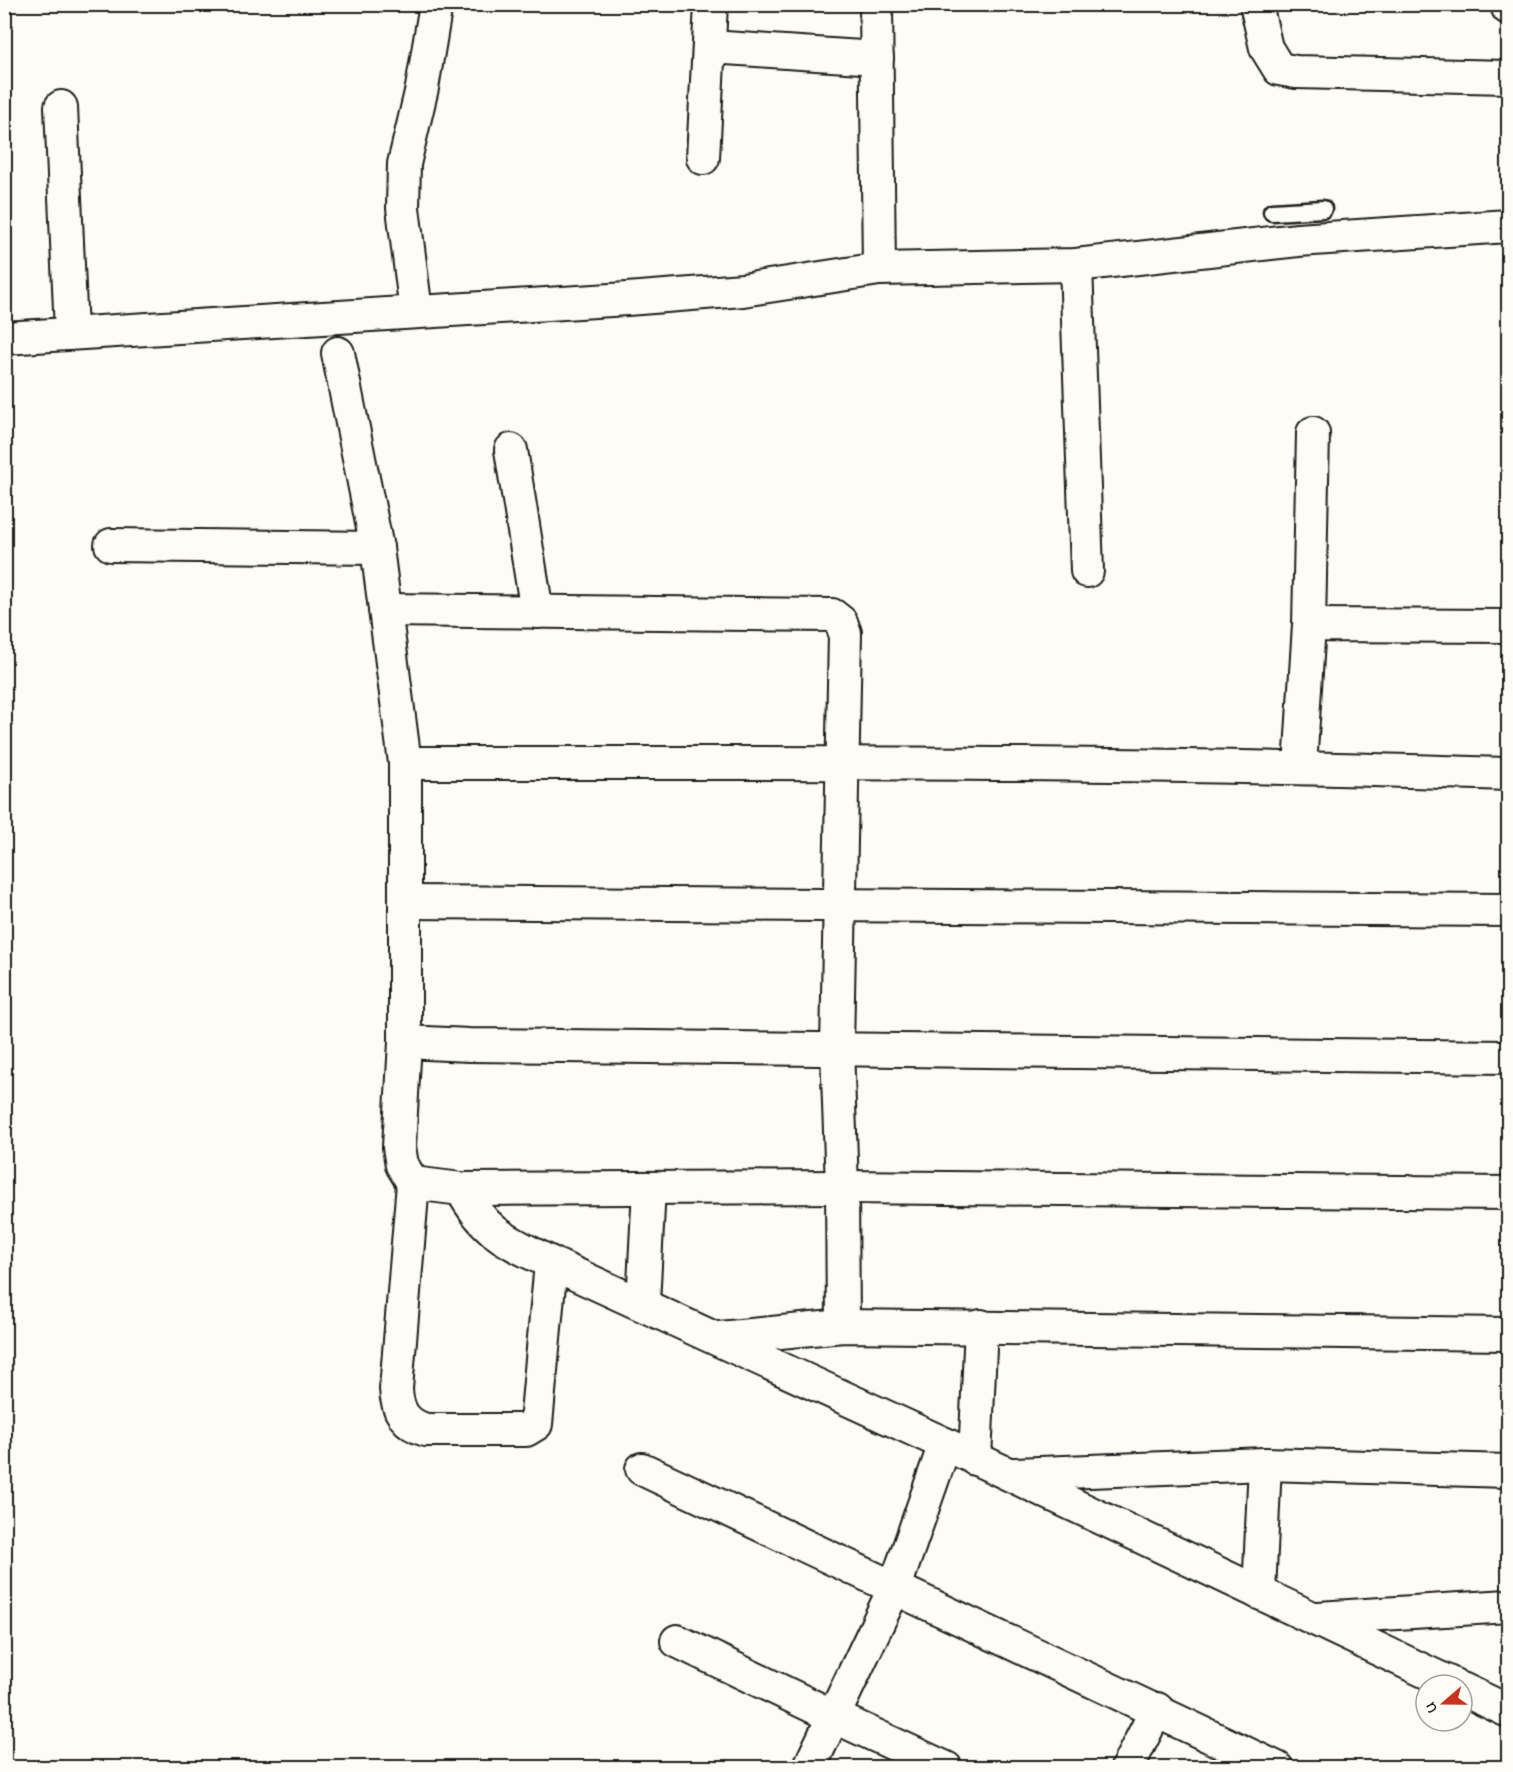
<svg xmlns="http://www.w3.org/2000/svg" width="1513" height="1772" viewBox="0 0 1513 1772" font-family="'Indie Flower',sans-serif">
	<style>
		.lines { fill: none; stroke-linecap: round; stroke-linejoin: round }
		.lane-casing { stroke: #1c1c1c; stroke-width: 21 }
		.street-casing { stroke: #1c1c1c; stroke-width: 36 }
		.lane { stroke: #fdfcf7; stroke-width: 16 }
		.street { stroke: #fdfcf7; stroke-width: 32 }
	</style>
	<rect width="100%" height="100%" fill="#fdfcf7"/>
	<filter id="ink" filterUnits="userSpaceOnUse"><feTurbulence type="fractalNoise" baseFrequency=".0167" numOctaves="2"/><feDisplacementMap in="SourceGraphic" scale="12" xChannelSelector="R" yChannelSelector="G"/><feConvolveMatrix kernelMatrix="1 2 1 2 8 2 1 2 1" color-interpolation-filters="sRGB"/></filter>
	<g filter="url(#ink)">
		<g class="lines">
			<!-- lane casing -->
			<g class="lane-casing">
				<polyline id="lane" points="1272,212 1323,209"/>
			</g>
			<!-- street casing -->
			<g class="street-casing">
				<g id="street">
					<polyline points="876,4 879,269"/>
					<polyline points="1256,4 1266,48 1279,69 1296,72 1508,77"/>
					<polyline points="1508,4 1508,8"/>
					<polyline points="710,47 877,58"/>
					<polyline points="61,107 71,332"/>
					<polyline points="703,158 711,4"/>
					<polyline points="1076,265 1087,571"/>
					<polyline points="416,312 403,208 404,164 422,88 436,4"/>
					<polyline points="4,338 627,299 743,290 879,269 1076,265 1298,240 1508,226"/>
					<polyline points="338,353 377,548 405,763"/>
					<polyline points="511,450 537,612"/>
					<polyline points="111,545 377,548"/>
					<polyline points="385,610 832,615 841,622 845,633 837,1048 842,1187 843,1326"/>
					<polyline points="1309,625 1313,433"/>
					<polyline points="1300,767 1309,625 1508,626"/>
					<polyline points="407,902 1508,910"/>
					<polyline points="405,1042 469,1045 1508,1057"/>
					<path d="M413 1183 396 1389C397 1411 405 1424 426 1430H526L536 1424 551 1263"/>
					<polyline points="461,1189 842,1187 1508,1193"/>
					<polyline points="643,1304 649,1188"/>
					<polyline points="719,1338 843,1326 1508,1334"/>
					<polyline points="975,1459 981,1326"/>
					<polyline points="642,1469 1277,1768"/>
					<polyline points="1015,1474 1265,1464 1508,1471"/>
					<polyline points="1259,1593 1265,1464"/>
					<polyline points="1318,1618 1508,1606"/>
					<polyline points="677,1641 833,1716 946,1768"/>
					<path d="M1454 1685 945 1444 551 1263C506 1240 487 1235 461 1189L413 1183 402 1165 399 1147 405 1042V763C773 763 1141 761 1508 774"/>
					<polyline points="1462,1689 1508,1711"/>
					<polyline points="809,1768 895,1587 945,1444"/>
					<polyline points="1127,1768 1157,1709"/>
				</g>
			</g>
			<!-- lane -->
			<use href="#lane" class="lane"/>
			<!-- street -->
			<use href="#street" class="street"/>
		</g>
	</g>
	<!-- margin -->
	<rect width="1513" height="1772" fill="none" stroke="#fdfcf7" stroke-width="24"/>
	<rect x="12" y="12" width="1489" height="1748" fill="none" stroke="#1c1c1c" stroke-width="2" filter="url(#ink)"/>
	<!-- north arrow -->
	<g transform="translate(1444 1703) rotate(250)"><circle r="28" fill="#fdfcf7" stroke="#a3a29f" stroke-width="1.5"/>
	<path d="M0-4.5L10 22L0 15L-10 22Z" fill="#c8321e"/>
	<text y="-9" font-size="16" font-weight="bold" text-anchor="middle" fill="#1c1c1c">U</text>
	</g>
</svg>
